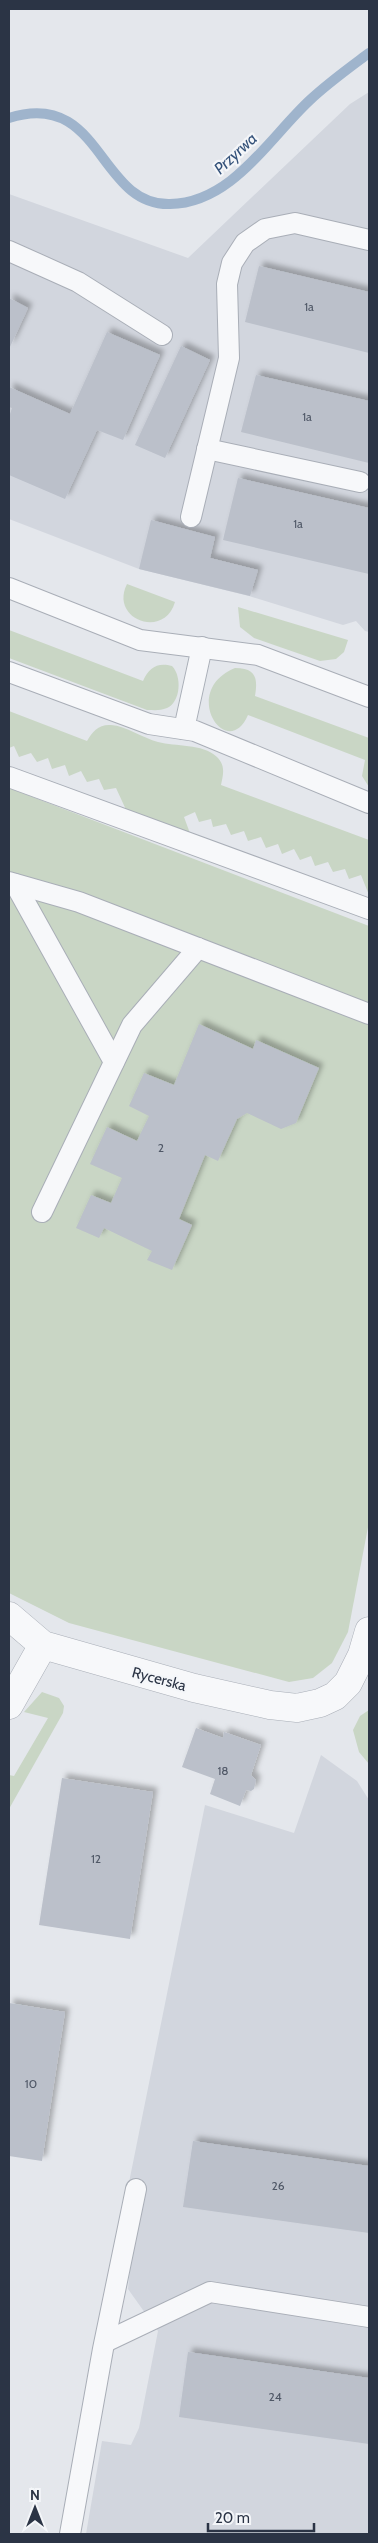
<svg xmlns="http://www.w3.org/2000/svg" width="378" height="2543" viewBox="0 0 378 2543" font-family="Cabin,sans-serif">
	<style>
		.built { fill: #d2d6de }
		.green { fill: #c9d6c5 }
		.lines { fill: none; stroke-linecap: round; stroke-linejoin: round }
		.stream { stroke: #9fb4cc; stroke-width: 10 }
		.building { fill: #bbc0ca; filter: url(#shadow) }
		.service-casing { stroke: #a9aeb7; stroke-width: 22 }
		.minor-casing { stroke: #a9aeb7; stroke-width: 29 }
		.service { stroke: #f7f8fa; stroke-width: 20 }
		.minor { stroke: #f7f8fa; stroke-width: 28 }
		.labels { text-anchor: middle; stroke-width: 4.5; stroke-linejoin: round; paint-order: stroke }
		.number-label { font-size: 12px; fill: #4f5766 }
		.street-label { font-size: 15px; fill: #2b3445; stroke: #f4f6f9 }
		.water-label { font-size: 16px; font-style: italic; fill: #34527a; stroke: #f4f6f9 }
	</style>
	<defs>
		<filter id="shadow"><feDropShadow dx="4.5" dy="-4.5" stdDeviation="2.5" flood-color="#0004"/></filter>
	</defs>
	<rect width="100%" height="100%" fill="#e4e7ec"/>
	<!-- built -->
	<g class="built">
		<polygon points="369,92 369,632 365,631 356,621 343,625 249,596 139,569 9,519 9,194 188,258 350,104"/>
		<polygon points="321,1755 357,1781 369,1800 369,2534 86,2534 102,2441 131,2445 139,2428 158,2331 128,2289 131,2257 115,2252 205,1805 294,1833"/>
	</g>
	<!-- green -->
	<g class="green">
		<path d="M127 584 175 602C164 640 109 619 127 584Z"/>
		<polygon points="238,607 348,640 344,652 336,659 320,661 254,638 240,627"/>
		<path d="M9 630 143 681C149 668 157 662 172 666 182 676 181 702 167 708 160 711 154 710 147 710L9 658Z"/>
		<path d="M235 668C256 668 258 678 255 696L369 738V787L362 776 365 760 248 715C227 763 179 691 235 668Z"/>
		<path d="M9 711 87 741C92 732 99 724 111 725 126 726 143 738 158 742 176 747 202 743 217 757 226 766 223 775 221 785L369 840V895L361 875 349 879 345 869 333 872 328 862 315 866 311 856 300 860 294 849 282 854 278 844 266 848 261 837 248 841 244 831 231 835 226 824 213 827 211 819 199 822 195 812 184 817 191 836 128 814 116 788 104 790 99 779 87 782 81 771 69 776 65 765 52 769 48 758 37 762 31 753 19 757 14 746 9 748Z"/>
		<polygon points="9,788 369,926 369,1522 348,1632 332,1663 313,1678 289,1682 69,1623 9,1593"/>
		<polygon points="42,1692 59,1698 64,1706 63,1713 9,1809 9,1775 14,1776 48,1718 24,1712"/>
		<polygon points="369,1710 369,1764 359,1752 353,1730 360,1716"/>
	</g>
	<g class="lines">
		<!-- stream -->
		<path class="stream" d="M9 118C102 88 98 206 170 204 232 203 269 138 310 100 328 83 349 68 369 53"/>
	</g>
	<!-- building -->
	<g class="building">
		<polygon points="259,266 369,292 369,353 245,322"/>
		<polygon points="9,298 28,308 9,349"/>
		<polygon points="107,332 160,355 123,440 97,430 65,499 9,475 9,417 12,408 9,407 9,387 70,414"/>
		<polygon points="181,346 210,360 165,458 135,445"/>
		<polygon points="256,375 369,401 369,463 241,432"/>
		<polygon points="238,478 369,508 369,574 223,540"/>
		<polygon points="151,520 215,537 210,558 258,570 250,596 139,569"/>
		<polygon points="199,1024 253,1049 256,1040 319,1068 296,1123 281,1129 247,1113 237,1119 218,1161 205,1155 179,1219 192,1225 172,1270 147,1260 152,1251 104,1228 99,1238 76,1228 91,1195 111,1203 122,1178 90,1164 107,1127 137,1141 149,1116 129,1106 144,1073 174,1085"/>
		<polygon points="196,1728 223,1738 224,1732 261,1745 251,1775 256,1780 254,1789 251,1791 246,1790 240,1806 210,1794 215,1779 182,1767"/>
		<polygon points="62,1778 153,1792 130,1939 39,1925"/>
		<polygon points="9,2003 65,2012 42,2161 9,2156"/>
		<polygon points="193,2141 369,2166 369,2233 183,2207"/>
		<polygon points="188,2352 369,2378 369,2444 179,2417"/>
	</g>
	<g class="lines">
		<!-- service casing -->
		<g class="service-casing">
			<g id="service">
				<polyline points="9,251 78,282 162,335"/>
				<polyline points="207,449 360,482"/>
				<polyline points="191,517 229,358 227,284 232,263 245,243 265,229 295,223 369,240"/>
				<polyline points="9,588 140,640 258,655 369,697"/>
				<polyline points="9,672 149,724 195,731 369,803"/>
				<polyline points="184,729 202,647"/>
				<polyline points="9,777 369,909"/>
				<polyline points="9,882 79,902 369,1014"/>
				<polyline points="15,884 114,1062"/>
				<polyline points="42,1212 132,1025 198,948"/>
				<polyline points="105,2342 210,2292 369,2317"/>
				<polyline points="70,2534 103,2349 136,2189"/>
			</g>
		</g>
		<!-- minor casing -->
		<g class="minor-casing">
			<g id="minor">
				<polyline points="9,1616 43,1645 194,1688 270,1705 297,1708 320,1703 335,1696 348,1683 362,1655 369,1631"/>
				<polyline points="9,1705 43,1645"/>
			</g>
		</g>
		<!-- service -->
		<use href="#service" class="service"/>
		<!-- minor -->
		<use href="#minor" class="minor"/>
	</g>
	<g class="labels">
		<!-- number labels -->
		<g class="number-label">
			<text x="309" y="311">1a</text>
			<text x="307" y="421">1a</text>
			<text x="298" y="528">1a</text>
			<text x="161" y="1152">2</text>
			<text x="223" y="1775">18</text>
			<text x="96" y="1863">12</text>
			<text x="31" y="2088">10</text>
			<text x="278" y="2190">26</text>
			<text x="275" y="2401">24</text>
		</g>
		<!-- street labels -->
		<g class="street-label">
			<text transform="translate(159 1679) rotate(15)" y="5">Rycerska</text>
		</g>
		<!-- water labels -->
		<g class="water-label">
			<text transform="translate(235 153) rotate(-43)" y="6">Przyrwa</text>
		</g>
	</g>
	<!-- border -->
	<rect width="378" height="2543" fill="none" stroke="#2b3445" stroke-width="20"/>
	<!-- north arrow -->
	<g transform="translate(35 2508)" stroke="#f4f6f9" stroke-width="4" paint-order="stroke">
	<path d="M0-4L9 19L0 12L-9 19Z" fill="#2b3445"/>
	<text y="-8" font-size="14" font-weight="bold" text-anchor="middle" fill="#2b3445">N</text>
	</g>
	<!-- scale -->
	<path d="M208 2523v8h106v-8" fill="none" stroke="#2b3445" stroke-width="2.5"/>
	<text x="215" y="2523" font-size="15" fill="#2b3445" stroke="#f4f6f9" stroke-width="4" paint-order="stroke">20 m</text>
</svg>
